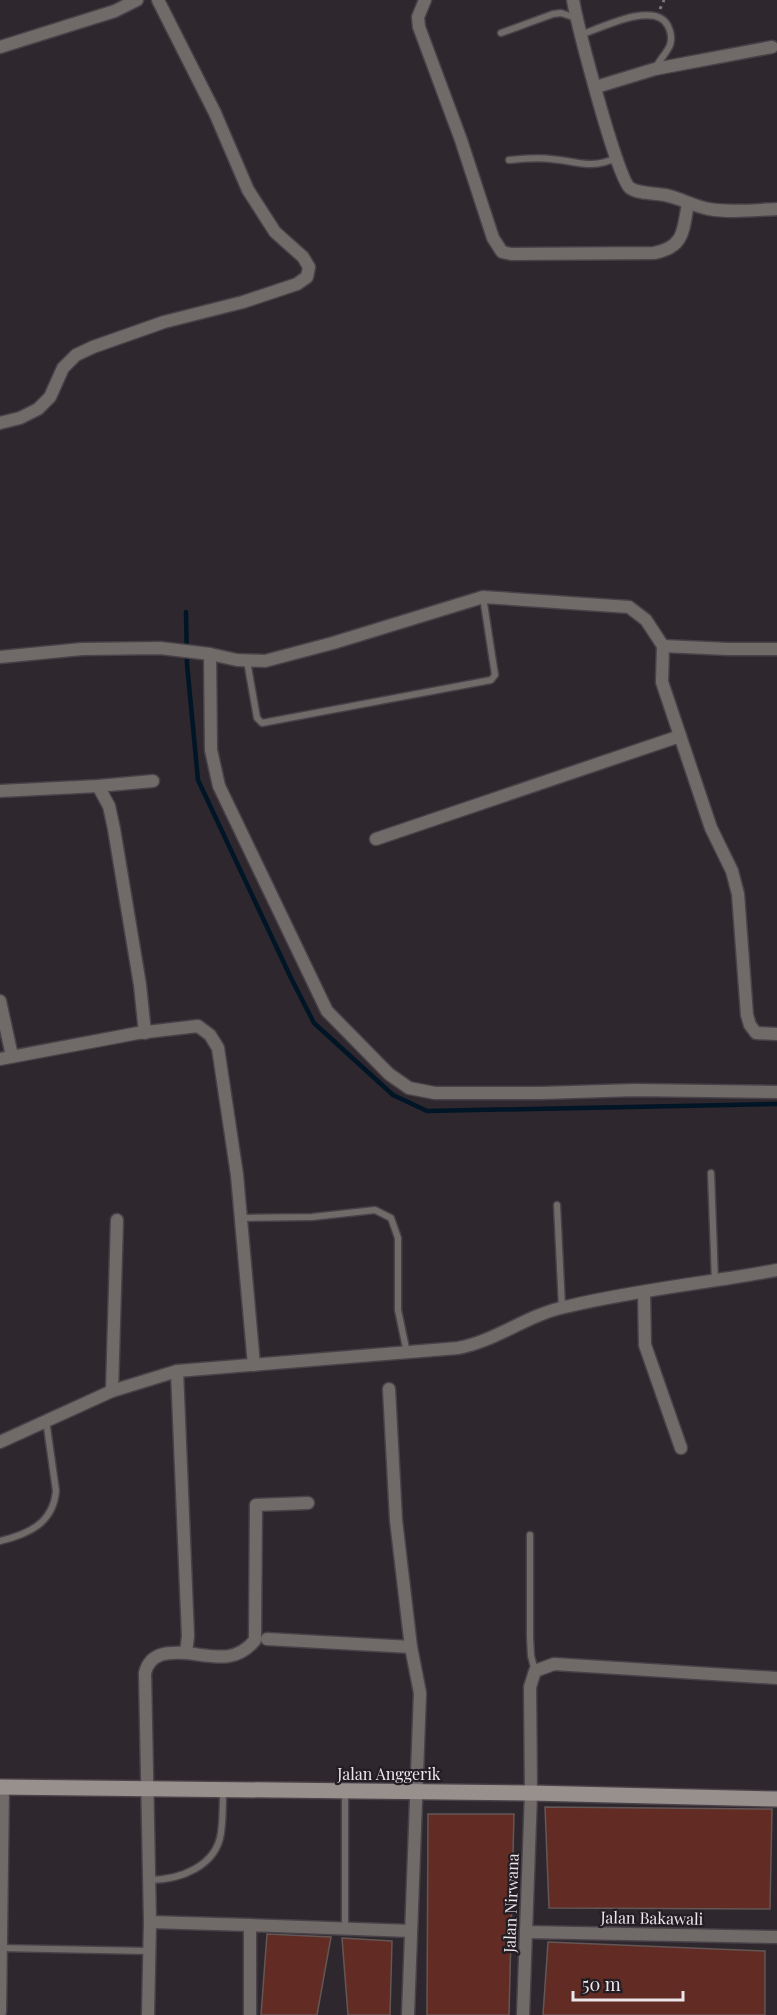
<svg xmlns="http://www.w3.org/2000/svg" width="777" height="2015" viewBox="0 0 777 2015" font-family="'Playfair Display',serif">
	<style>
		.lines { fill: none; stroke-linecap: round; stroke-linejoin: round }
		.stream { stroke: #001525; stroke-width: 4.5 }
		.building { fill: #622c24; stroke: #635755; stroke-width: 1.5 }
		.lane-casing { stroke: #484248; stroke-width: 9 }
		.street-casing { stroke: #484248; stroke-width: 15 }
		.secondary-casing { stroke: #484248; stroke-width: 18 }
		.path { stroke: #7e797e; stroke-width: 3; stroke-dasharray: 3 4.5; stroke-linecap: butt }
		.lane { stroke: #706b69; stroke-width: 6 }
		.street { stroke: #706b69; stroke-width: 12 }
		.secondary { stroke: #98908d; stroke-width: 15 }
		.labels { text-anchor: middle; stroke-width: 4.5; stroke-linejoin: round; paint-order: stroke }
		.street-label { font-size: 16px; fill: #eae6ea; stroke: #241e24 }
	</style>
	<rect width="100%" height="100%" fill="#2e272e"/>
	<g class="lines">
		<!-- stream -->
		<polyline class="stream" points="186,612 187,664 198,780 291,978 314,1023 393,1095 427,1111 777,1104"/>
	</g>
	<!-- building -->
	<g class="building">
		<polygon points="545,1807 772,1809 770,1909 549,1908"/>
		<polygon points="428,1814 514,1814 509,2015 427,2015"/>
		<polygon points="267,1934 331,1937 317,2015 261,2015"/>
		<polygon points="342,1938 392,1941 390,2015 348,2015"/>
		<polygon points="548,1942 765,1951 765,2015 543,2015"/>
	</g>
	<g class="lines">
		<!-- lane casing -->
		<g class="lane-casing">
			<g id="lane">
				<polyline points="501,33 553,14 561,13 576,18"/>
				<path d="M581 35C600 28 656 0 668 26 671 32 672 39 670 45 667 53 659 60 655 69"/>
				<path d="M509 160C523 159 537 157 551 159 577 161 590 170 616 158"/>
				<polyline points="247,661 257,718 262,723 491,680 495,675 483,597"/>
				<polyline points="711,1173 715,1281"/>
				<polyline points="557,1205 562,1307"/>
				<polyline points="241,1218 312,1217 375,1210 391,1218 398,1238 398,1310 407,1353"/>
				<polyline points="530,1535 530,1637 531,1656 535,1671"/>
				<path d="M0 1541C29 1534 53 1523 56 1491L46 1420"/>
				<polyline points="345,1792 345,1928"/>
				<path d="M149 1880C179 1880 216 1867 221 1833 223 1819 223 1805 223 1791"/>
				<polyline points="0,1948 149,1951"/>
			</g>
		</g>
		<!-- street casing -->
		<g class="street-casing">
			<g id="street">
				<path d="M425 0 418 17 419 27 461 140 493 238 502 252 511 254 654 253C685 247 683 230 688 203"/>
				<path d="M573 0C577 23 617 179 630 188 639 194 654 193 665 195 680 198 693 206 709 209 731 213 754 210 777 209"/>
				<polyline points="0,47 115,11 137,0"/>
				<polyline points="596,87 655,69 772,47"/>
				<polyline points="0,423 20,418 38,409 50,397 63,368 76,355 93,347 164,322 243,302 297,284 307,277 309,267 303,257 275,232 248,190 215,113 158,0"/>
				<polyline points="663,646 728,649 777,649"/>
				<polyline points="210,654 211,750 219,786 327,1011 389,1074 409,1088 435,1093 541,1093 635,1090 777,1092"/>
				<polyline points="0,657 82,649 160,648 210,654 237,660 265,661 333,643 483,597 629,607 646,620 663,646 662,682 711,828 732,871 738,894 747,1015 750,1025 756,1033 777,1034"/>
				<polyline points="98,786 109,806 114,829 140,985 145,1033"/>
				<polyline points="0,791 98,786 153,781"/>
				<polyline points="376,839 680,736"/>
				<polyline points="0,1001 12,1056"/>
				<polyline points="0,1059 138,1033 198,1026 210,1035 218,1048 237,1175 254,1365"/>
				<polyline points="644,1292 645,1345 681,1448"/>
				<polyline points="389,1389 396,1520 411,1647 420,1693 408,2015"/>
				<polyline points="112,1391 117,1220"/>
				<path d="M0 1442 112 1391 177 1371 458 1348C496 1341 527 1315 565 1307 634 1290 707 1283 777 1270"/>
				<polyline points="267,1639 411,1647"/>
				<path d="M186 1653C213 1656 236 1664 255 1640L256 1505 308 1503"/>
				<polyline points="150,1922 250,1925"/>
				<polyline points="526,1932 777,1937"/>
				<polyline points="0,2012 3,1787"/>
				<path d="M148 2015 150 1922 145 1673C150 1652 169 1652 186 1653L188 1636 177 1371"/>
				<polyline points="250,2015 250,1925 411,1931"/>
				<polyline points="523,2015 531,1793 530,1687 535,1671 554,1664 777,1678"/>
			</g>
		</g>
		<!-- secondary casing -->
		<g class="secondary-casing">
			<polyline id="secondary" points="0,1787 531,1793 777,1799"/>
		</g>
		<!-- path -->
		<polyline class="path" points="660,9 664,0"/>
		<!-- lane -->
		<use href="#lane" class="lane"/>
		<!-- street -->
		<use href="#street" class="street"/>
		<!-- secondary -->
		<use href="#secondary" class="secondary"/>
	</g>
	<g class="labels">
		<!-- street labels -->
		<g class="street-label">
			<text x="389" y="1780">Jalan Anggerik</text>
			<text transform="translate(511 1903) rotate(-88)" y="6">Jalan Nirwana</text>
			<text transform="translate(652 1918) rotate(1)" y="6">Jalan Bakawali</text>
		</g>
	</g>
	<!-- scale -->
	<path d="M573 1991v9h110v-9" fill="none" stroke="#eae6ea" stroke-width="3"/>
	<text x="582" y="1991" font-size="18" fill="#eae6ea" stroke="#241e24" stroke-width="4.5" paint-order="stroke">50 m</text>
</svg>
